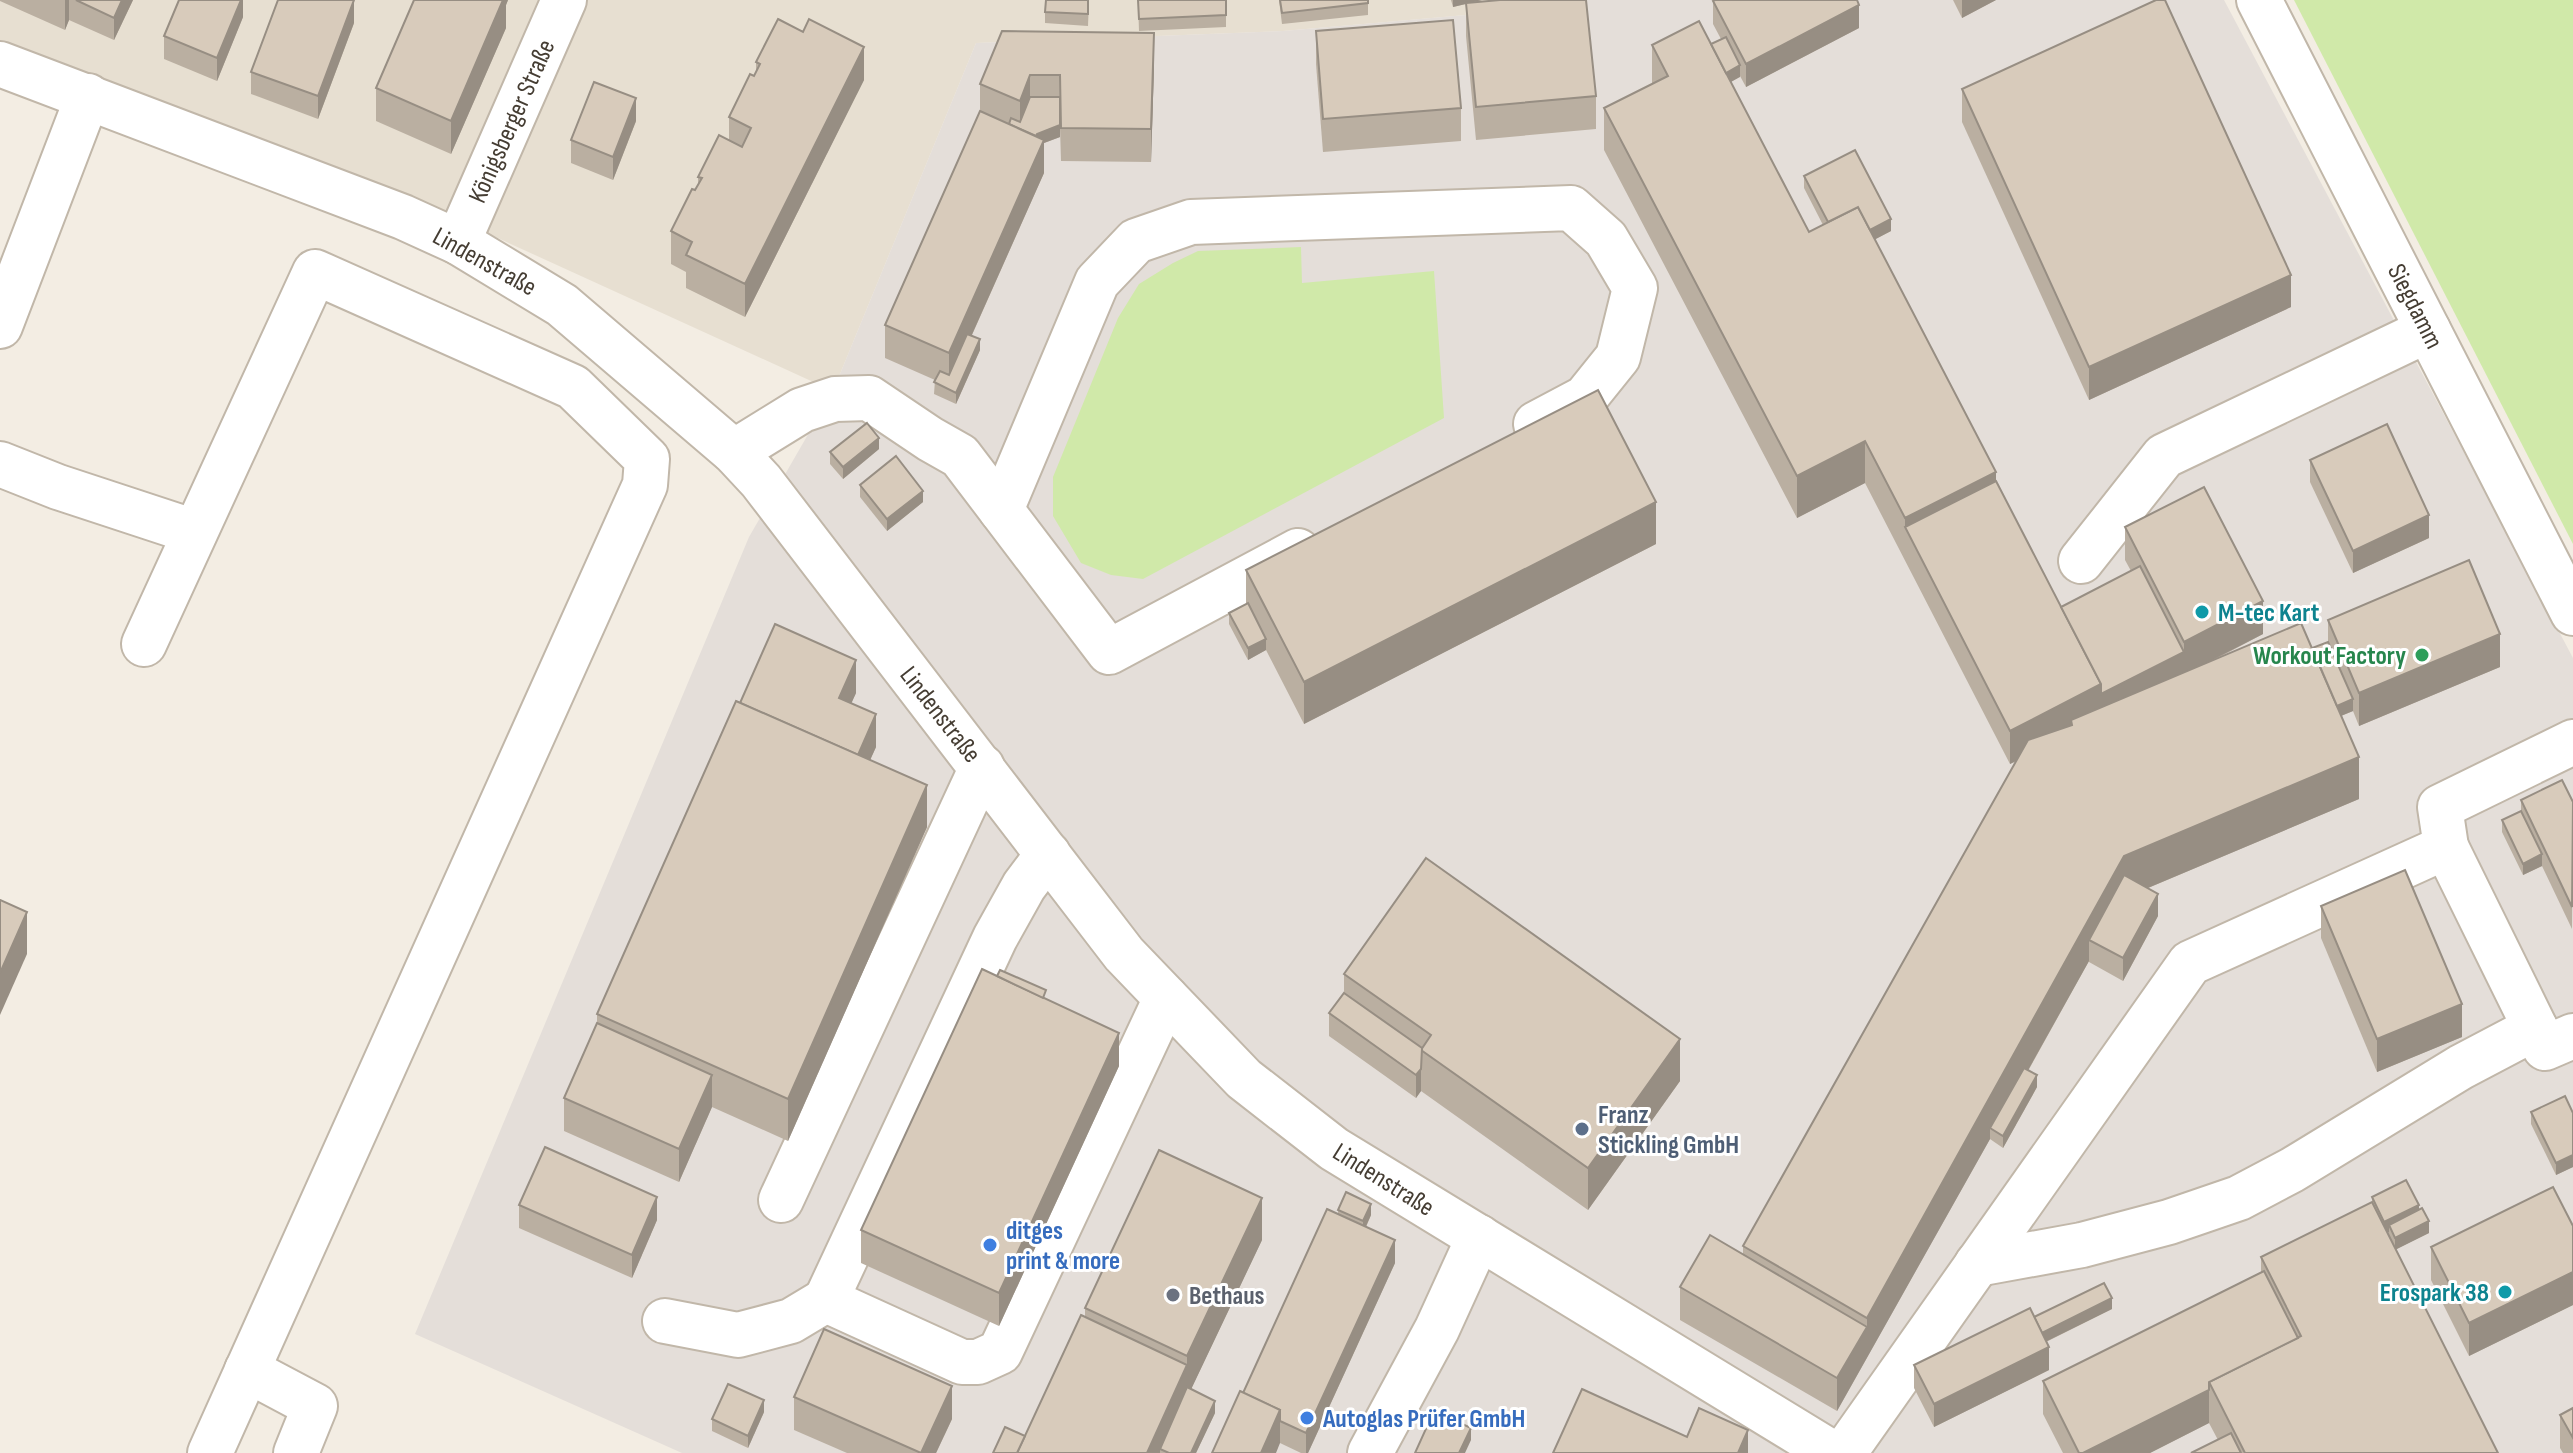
<svg xmlns="http://www.w3.org/2000/svg" width="2573" height="1453" viewBox="0 0 2573 1453" font-family="'Sofia Sans Condensed',sans-serif">
	<style>
		.residential { fill: #e7dfd1 }
		.industrial { fill: #e4ded9 }
		.green { fill: #d0e9a9 }
		.lines { fill: none; stroke-linecap: round; stroke-linejoin: round }
		.minor-casing { stroke: #c1b7a9; stroke-width: 48 }
		.minor { stroke: #fff; stroke-width: 44 }
		.wall { fill: #baafa1 }
		.shaded-wall { fill: #978e83 }
		.building { fill: #d8cbbb; stroke: #978e83; stroke-width: 2 }
		.culture-dot { fill: #0f9aa8; stroke: #fff; stroke-width: 3 }
		.leisure-dot { fill: #2e9e5b; stroke: #fff; stroke-width: 3 }
		.service-dot { fill: #5c6f8a; stroke: #fff; stroke-width: 3 }
		.shop-dot { fill: #3f7fe0; stroke: #fff; stroke-width: 3 }
		.worship-dot { fill: #6b7280; stroke: #fff; stroke-width: 3 }
		.labels { text-anchor: middle; stroke-width: 6; stroke-linejoin: round; paint-order: stroke }
		.street-label { font-size: 26px; fill: #453d33; stroke: #fff }
		.culture-label { font-size: 26px; font-weight: bold; fill: #0d838f; stroke: #fff; text-anchor: start }
		.leisure-label { font-size: 26px; font-weight: bold; fill: #27864d; stroke: #fff; text-anchor: end }
		.service-label { font-size: 26px; font-weight: bold; fill: #4e5e75; stroke: #fff; text-anchor: start }
		.shop-label { font-size: 26px; font-weight: bold; fill: #366cbe; stroke: #fff; text-anchor: start }
		.worship-label { font-size: 26px; font-weight: bold; fill: #5b616d; stroke: #fff; text-anchor: start }
	</style>
	<rect width="100%" height="100%" fill="#f3ede3"/>
	<!-- residential -->
	<polygon class="residential" points="0,0 1585,0 1534,9 1283,31 976,43 833,391 467,224 0,46"/>
	<!-- industrial -->
	<polygon class="industrial" points="1585,0 2224,0 2573,658 2573,1453 682,1453 415,1334 749,537 833,391 976,43 1283,31 1534,9"/>
	<!-- green -->
	<g class="green">
		<polygon points="2294,0 2573,0 2573,544"/>
		<polygon points="1301,247 1302,283 1434,271 1444,418 1143,579 1111,575 1081,563 1053,516 1053,477 1118,318 1139,284 1173,263 1198,251"/>
	</g>
	<g class="lines">
		<!-- minor casing -->
		<g class="minor-casing">
			<g id="minor">
				<polyline points="2259,0 2573,613"/>
				<polyline points="0,64 403,217 458,242 562,305 734,452 761,481 1124,954 1244,1079 1334,1149 1832,1453"/>
				<polyline points="458,242 564,0"/>
				<polyline points="0,326 88,96"/>
				<polyline points="734,452 802,410 835,399 869,398 930,439 960,456 1109,652 1298,551"/>
				<polyline points="0,464 58,487 195,532"/>
				<polyline points="1001,510 1097,282 1136,241 1191,222 1571,208 1606,239 1635,288 1618,357 1585,398 1536,424"/>
				<polyline points="2081,561 2164,456 2428,330"/>
				<polyline points="144,644 315,272 573,387 647,459 645,485 210,1453"/>
				<polyline points="2446,847 2545,1048 2573,1036"/>
				<polyline points="1048,854 1024,886 995,938 826,1300 962,1362 978,1362 1000,1352 1166,998"/>
				<polyline points="781,1200 982,767"/>
				<polyline points="1977,1264 2082,1245 2169,1222 2239,1198 2292,1170 2461,1067 2535,1028"/>
				<polyline points="665,1321 738,1335 791,1321 826,1300"/>
				<polyline points="247,1370 315,1406 296,1453"/>
				<polyline points="1370,1453 1437,1329 1479,1237"/>
				<polyline points="1844,1453 2190,963 2446,847 2440,807 2573,742"/>
			</g>
		</g>
		<!-- minor -->
		<use href="#minor" class="minor"/>
	</g>
	<!-- wall -->
	<g class="wall">
		<polygon points="0,0 133,0 114,40 69,20 65,30 0,1"/>
		<polygon points="243,0 243,17 217,81 164,59 164,36"/>
		<polygon points="414,0 508,0 506,5 506,28 451,154 376,121 376,88"/>
		<polygon points="1089,0 1088,26 1045,23 1045,12"/>
		<polygon points="1138,0 1226,0 1226,27 1139,31"/>
		<polygon points="1279,0 1368,0 1368,15 1282,24"/>
		<polygon points="1451,0 1482,0 1470,3 1596,96 1596,129 1476,140 1466,36 1466,4 1453,7"/>
		<polygon points="1953,0 1996,0 1962,18"/>
		<polygon points="1713,1 1859,28 1746,87 1740,76 1731,82 1809,232 1823,225 1804,188 1804,176 1891,231 1875,239 1996,481 2061,607 2131,571 2125,560 2125,527 2263,634 2216,659 2312,648 2328,642 2328,620 2500,667 2359,726 2353,711 2341,716 2359,799 2148,888 2158,916 2123,981 2089,962 2089,961 2028,1071 2037,1087 2003,1148 1990,1139 1837,1411 1680,1320 1680,1287 1743,1255 1743,1246 2017,761 2010,764 1865,483 1797,518 1604,150 1604,108 1652,84 1652,45 1711,44 1721,39 1713,24"/>
		<polygon points="354,23 318,119 251,94 251,72"/>
		<polygon points="1002,31 1154,66 1151,162 1061,161 1060,127 1060,137 1044,143 1044,173 972,335 980,350 956,404 934,394 935,380 885,358 885,325 980,111 980,84"/>
		<polygon points="1316,31 1461,108 1461,141 1323,152 1316,64"/>
		<polygon points="756,62 864,80 745,317 686,288 686,272 671,264 671,231 698,185 698,177 729,140 729,117 754,76 756,72"/>
		<polygon points="1962,89 2291,307 2089,400 1962,122"/>
		<polygon points="636,121 613,180 571,163 571,140"/>
		<polygon points="879,449 843,479 830,464 830,452"/>
		<polygon points="2310,460 2429,538 2353,573 2310,482"/>
		<polygon points="860,485 923,502 887,531 860,497"/>
		<polygon points="1656,544 1304,724 1266,650 1248,660 1229,624 1229,613 1246,604 1246,570"/>
		<polygon points="856,693 851,703 876,747 870,760 927,827 788,1141 712,1107 679,1182 564,1131 564,1098 597,1023 597,1014 740,703"/>
		<polygon points="2521,800 2573,802 2572,929 2542,866 2523,875 2502,832 2502,820 2521,811"/>
		<polygon points="2321,906 2462,1037 2377,1072 2321,938"/>
		<polygon points="1344,974 1680,1081 1588,1210 1421,1091 1416,1098 1329,1036 1329,1013 1344,993"/>
		<polygon points="1046,999 1119,1066 999,1326 861,1263 861,1230"/>
		<polygon points="2531,1112 2573,1113 2573,1167 2556,1175 2531,1124"/>
		<polygon points="2372,1197 2419,1210 2429,1233 2396,1249 2498,1453 2191,1453 2218,1440 2209,1423 2150,1453 2063,1453 2043,1414 2043,1381 2261,1272 2261,1257 2372,1202"/>
		<polygon points="519,1205 657,1220 632,1278 519,1228"/>
		<polygon points="1338,1210 1371,1215 1366,1227 1395,1263 1308,1453 1301,1453 1280,1443 1243,1393 1338,1214"/>
		<polygon points="2573,1224 2573,1305 2469,1356 2431,1280 2431,1247"/>
		<polygon points="1262,1240 1191,1389 1215,1413 1196,1453 993,1453 1025,1436 1085,1317 1085,1308"/>
		<polygon points="2112,1309 2046,1342 2049,1370 1934,1427 1914,1388 1914,1365 2034,1317"/>
		<polygon points="794,1397 952,1419 936,1453 847,1453 794,1430"/>
		<polygon points="2573,1408 2573,1453 2563,1453 2560,1448 2560,1415"/>
		<polygon points="764,1412 748,1448 712,1431 712,1419"/>
	</g>
	<!-- shaded-wall -->
	<g class="shaded-wall">
		<polygon points="65,0 69,0 69,20 65,30"/>
		<polygon points="122,0 133,0 114,40 114,18"/>
		<polygon points="241,0 243,0 243,17 217,81 217,58"/>
		<polygon points="354,0 354,23 318,119 318,96"/>
		<polygon points="498,0 508,0 506,5 506,28 451,154 451,121"/>
		<polygon points="1453,0 1482,0 1453,7"/>
		<polygon points="1962,0 1996,0 1962,18"/>
		<polygon points="1859,5 1859,28 1746,87 1746,64"/>
		<polygon points="1154,33 1154,66 1151,162 1151,129"/>
		<polygon points="864,47 864,80 745,317 745,284"/>
		<polygon points="1740,65 1740,77 1714,91 1714,79"/>
		<polygon points="1030,75 1030,108 1020,134 1020,101"/>
		<polygon points="636,98 636,121 613,180 613,157"/>
		<polygon points="1060,125 1060,137 1044,143 1044,173 949,386 949,353 1024,153 1037,134"/>
		<polygon points="1891,219 1891,231 1840,258 1840,246"/>
		<polygon points="2291,275 2291,307 2089,400 2089,367"/>
		<polygon points="980,339 980,350 956,404 956,393"/>
		<polygon points="879,438 879,449 843,479 843,467"/>
		<polygon points="1865,441 1865,483 1797,518 1797,476"/>
		<polygon points="1996,472 1996,513 1905,527 1905,518"/>
		<polygon points="923,491 923,502 887,531 887,519"/>
		<polygon points="1656,502 1656,544 1304,724 1304,682"/>
		<polygon points="2429,515 2429,538 2353,573 2353,551"/>
		<polygon points="2263,601 2263,634 2072,732 2071,720 2071,733 2010,764 2010,731 2101,684 2184,652 2184,642"/>
		<polygon points="2500,634 2500,667 2359,726 2359,693"/>
		<polygon points="1266,639 1266,650 1248,660 1248,648"/>
		<polygon points="856,660 856,693 839,731 839,698"/>
		<polygon points="2353,699 2353,711 2326,722 2326,711"/>
		<polygon points="876,714 876,747 854,796 854,763"/>
		<polygon points="2359,757 2359,799 2124,898 2089,940 2089,961 1994,1131 1990,1128 1990,1139 1837,1411 1837,1378 1867,1327 1867,1318 2124,856"/>
		<polygon points="927,785 927,827 788,1141 788,1099"/>
		<polygon points="2542,854 2542,866 2523,875 2523,864"/>
		<polygon points="2158,894 2158,916 2123,981 2123,958"/>
		<polygon points="27,912 27,954 0,1015 0,973"/>
		<polygon points="2462,1004 2462,1037 2377,1072 2377,1039"/>
		<polygon points="1119,1033 1119,1066 999,1326 999,1293"/>
		<polygon points="1680,1039 1680,1081 1588,1210 1588,1168"/>
		<polygon points="1421,1069 1421,1091 1416,1098 1416,1075"/>
		<polygon points="712,1075 712,1107 679,1182 679,1149"/>
		<polygon points="2037,1075 2037,1087 2003,1148 2003,1136"/>
		<polygon points="2573,1155 2573,1167 2556,1175 2556,1163"/>
		<polygon points="657,1197 657,1220 632,1278 632,1255"/>
		<polygon points="1262,1198 1262,1240 1187,1398 1160,1449 1160,1453 1147,1453 1187,1365 1187,1356"/>
		<polygon points="1371,1204 1371,1215 1363,1233 1363,1221"/>
		<polygon points="2419,1205 2419,1217 2389,1225 2389,1232 2384,1234 2384,1222"/>
		<polygon points="2429,1221 2429,1233 2395,1250 2395,1238"/>
		<polygon points="1395,1240 1395,1263 1308,1453 1306,1453 1306,1433"/>
		<polygon points="2573,1272 2573,1305 2469,1356 2469,1323"/>
		<polygon points="2112,1298 2112,1309 2037,1346 2037,1335"/>
		<polygon points="2049,1347 2049,1370 1934,1427 1934,1404"/>
		<polygon points="952,1386 952,1419 936,1453 921,1453"/>
		<polygon points="2209,1390 2209,1423 2150,1453 2083,1453"/>
		<polygon points="764,1400 764,1412 748,1448 748,1436"/>
		<polygon points="1215,1401 1215,1413 1196,1453 1191,1453"/>
		<polygon points="1280,1410 1280,1443 1276,1453 1261,1453"/>
		<polygon points="1471,1428 1471,1440 1465,1453 1459,1453"/>
		<polygon points="1748,1430 1748,1453 1738,1453"/>
	</g>
	<!-- building -->
	<g class="building">
		<polygon points="76,0 122,0 114,18"/>
		<polygon points="179,0 241,0 217,58 164,36"/>
		<polygon points="278,0 354,0 318,96 251,72"/>
		<polygon points="414,0 503,0 451,121 376,88"/>
		<polygon points="1046,0 1088,0 1088,14 1045,12"/>
		<polygon points="1138,0 1226,0 1226,15 1139,19"/>
		<polygon points="1280,0 1368,0 1368,3 1282,13"/>
		<polygon points="1500,0 1586,0 1596,96 1476,107 1466,3"/>
		<polygon points="1715,0 1857,0 1859,5 1746,64 1713,1"/>
		<polygon points="2156,0 2165,0 2291,275 2089,367 1962,89"/>
		<polygon points="778,19 803,32 809,19 864,47 745,284 686,255 692,242 671,231 692,189 695,190 702,178 698,177 719,135 742,147 751,128 729,117 750,74 754,76 760,64 756,62"/>
		<polygon points="1453,20 1461,108 1323,119 1316,31"/>
		<polygon points="1699,21 1809,232 1858,207 1996,472 1905,518 1865,441 1797,476 1604,108 1668,76 1652,45"/>
		<polygon points="1002,31 1154,33 1151,129 1061,128 1060,75 1030,75 1020,101 980,84"/>
		<polygon points="1726,37 1740,65 1726,73 1711,44"/>
		<polygon points="594,82 636,98 613,157 571,140"/>
		<polygon points="1030,97 1060,97 1060,125 1037,134 1036,136 1009,124 1011,118 1020,122"/>
		<polygon points="980,111 1044,140 949,353 885,325"/>
		<polygon points="1855,150 1891,219 1870,230 1858,207 1828,222 1804,176"/>
		<polygon points="967,334 980,339 956,393 934,382 940,371 949,375"/>
		<polygon points="1598,390 1656,502 1304,682 1246,570"/>
		<polygon points="867,423 879,438 843,467 830,452"/>
		<polygon points="2387,424 2429,515 2353,551 2310,460"/>
		<polygon points="896,456 923,491 887,519 860,485"/>
		<polygon points="1996,481 2101,684 2010,731 1905,527"/>
		<polygon points="2204,487 2263,601 2184,642 2125,527"/>
		<polygon points="2469,560 2500,634 2359,693 2328,620"/>
		<polygon points="2140,566 2184,652 2101,694 2101,684 2061,607"/>
		<polygon points="1248,603 1266,639 1248,648 1229,613"/>
		<polygon points="2301,623 2359,757 2124,856 1867,1318 1743,1246 2028,740 2072,725 2071,720"/>
		<polygon points="775,624 856,660 839,698 876,714 858,755 740,703"/>
		<polygon points="2328,642 2353,699 2337,706 2312,648"/>
		<polygon points="736,701 927,785 788,1099 597,1014"/>
		<polygon points="2562,780 2573,802 2572,907 2521,800"/>
		<polygon points="2521,811 2542,854 2523,864 2502,820"/>
		<polygon points="1426,858 1680,1039 1588,1168 1421,1050 1431,1035 1344,974"/>
		<polygon points="2405,870 2462,1004 2377,1039 2321,906"/>
		<polygon points="2124,875 2158,894 2123,958 2089,940"/>
		<polygon points="0,900 27,912 0,973"/>
		<polygon points="982,969 1119,1033 999,1293 861,1230"/>
		<polygon points="1000,970 1046,990 1043,998 997,976"/>
		<polygon points="1344,993 1422,1048 1421,1069 1416,1075 1329,1013"/>
		<polygon points="597,1023 712,1075 679,1149 564,1098"/>
		<polygon points="2024,1068 2037,1075 2003,1136 1990,1128"/>
		<polygon points="2565,1096 2573,1113 2573,1155 2556,1163 2531,1112"/>
		<polygon points="545,1147 657,1197 632,1255 519,1205"/>
		<polygon points="1159,1150 1262,1198 1187,1356 1085,1308"/>
		<polygon points="2406,1180 2419,1205 2384,1222 2372,1197"/>
		<polygon points="2553,1187 2573,1226 2573,1272 2469,1323 2431,1247"/>
		<polygon points="1346,1192 1371,1204 1363,1221 1338,1210"/>
		<polygon points="2372,1202 2498,1453 2245,1453 2209,1382 2301,1336 2261,1257"/>
		<polygon points="2422,1208 2429,1221 2395,1238 2389,1225"/>
		<polygon points="1327,1209 1395,1240 1306,1433 1280,1421 1280,1410 1243,1393"/>
		<polygon points="1710,1235 1867,1327 1837,1378 1680,1287"/>
		<polygon points="2264,1271 2298,1338 2209,1382 2209,1390 2083,1453 2079,1453 2043,1381"/>
		<polygon points="2104,1283 2112,1298 2042,1333 2034,1317"/>
		<polygon points="2030,1308 2049,1347 1934,1404 1914,1365"/>
		<polygon points="1081,1315 1187,1365 1147,1453 1017,1453"/>
		<polygon points="824,1329 952,1386 921,1453 794,1397"/>
		<polygon points="728,1384 764,1400 748,1436 712,1419"/>
		<polygon points="1187,1387 1215,1401 1191,1453 1169,1453 1160,1449"/>
		<polygon points="1582,1389 1687,1437 1699,1408 1748,1430 1738,1453 1553,1453"/>
		<polygon points="1240,1391 1280,1410 1261,1453 1212,1453"/>
		<polygon points="2573,1408 2573,1438 2560,1415"/>
		<polygon points="1434,1411 1471,1428 1459,1453 1415,1453"/>
		<polygon points="1005,1427 1025,1436 1017,1453 993,1453"/>
		<polygon points="2231,1433 2241,1453 2191,1453"/>
	</g>
	<!-- markers -->
	<g class="culture-dot">
		<circle cx="2202" cy="612" r="8"/>
		<circle cx="2505" cy="1292" r="8"/>
	</g>
	<circle class="leisure-dot" cx="2422" cy="655" r="8"/>
	<circle class="service-dot" cx="1582" cy="1129" r="8"/>
	<g class="shop-dot">
		<circle cx="990" cy="1245" r="8"/>
		<circle cx="1307" cy="1418" r="8"/>
	</g>
	<circle class="worship-dot" cx="1173" cy="1295" r="8"/>
	<g class="labels">
		<!-- street labels -->
		<g class="street-label">
			<text transform="translate(511 121) rotate(-66)" y="9">Königsberger Straße</text>
			<text transform="translate(485 261) rotate(29)" y="9">Lindenstraße</text>
			<text transform="translate(2416 306) rotate(63)" y="9">Siegdamm</text>
			<text transform="translate(941 714) rotate(52)" y="9">Lindenstraße</text>
			<text transform="translate(1384 1179) rotate(32)" y="9">Lindenstraße</text>
		</g>
		<!-- culture labels -->
		<g class="culture-label">
			<text x="2218" y="621">M-tec Kart</text>
			<text x="2489" y="1301" text-anchor="end">Erospark 38</text>
		</g>
		<!-- leisure labels -->
		<g class="leisure-label">
			<text x="2406" y="664">Workout Factory</text>
		</g>
		<!-- service labels -->
		<g class="service-label">
			<text x="1598" y="1123">Franz<tspan x="1598" dy="30">Stickling GmbH</tspan></text>
		</g>
		<!-- shop labels -->
		<g class="shop-label">
			<text x="1006" y="1239">ditges<tspan x="1006" dy="30">print &amp; more</tspan></text>
			<text x="1323" y="1427">Autoglas Prüfer GmbH</text>
		</g>
		<!-- worship labels -->
		<g class="worship-label">
			<text x="1189" y="1304">Bethaus</text>
		</g>
	</g>
</svg>
